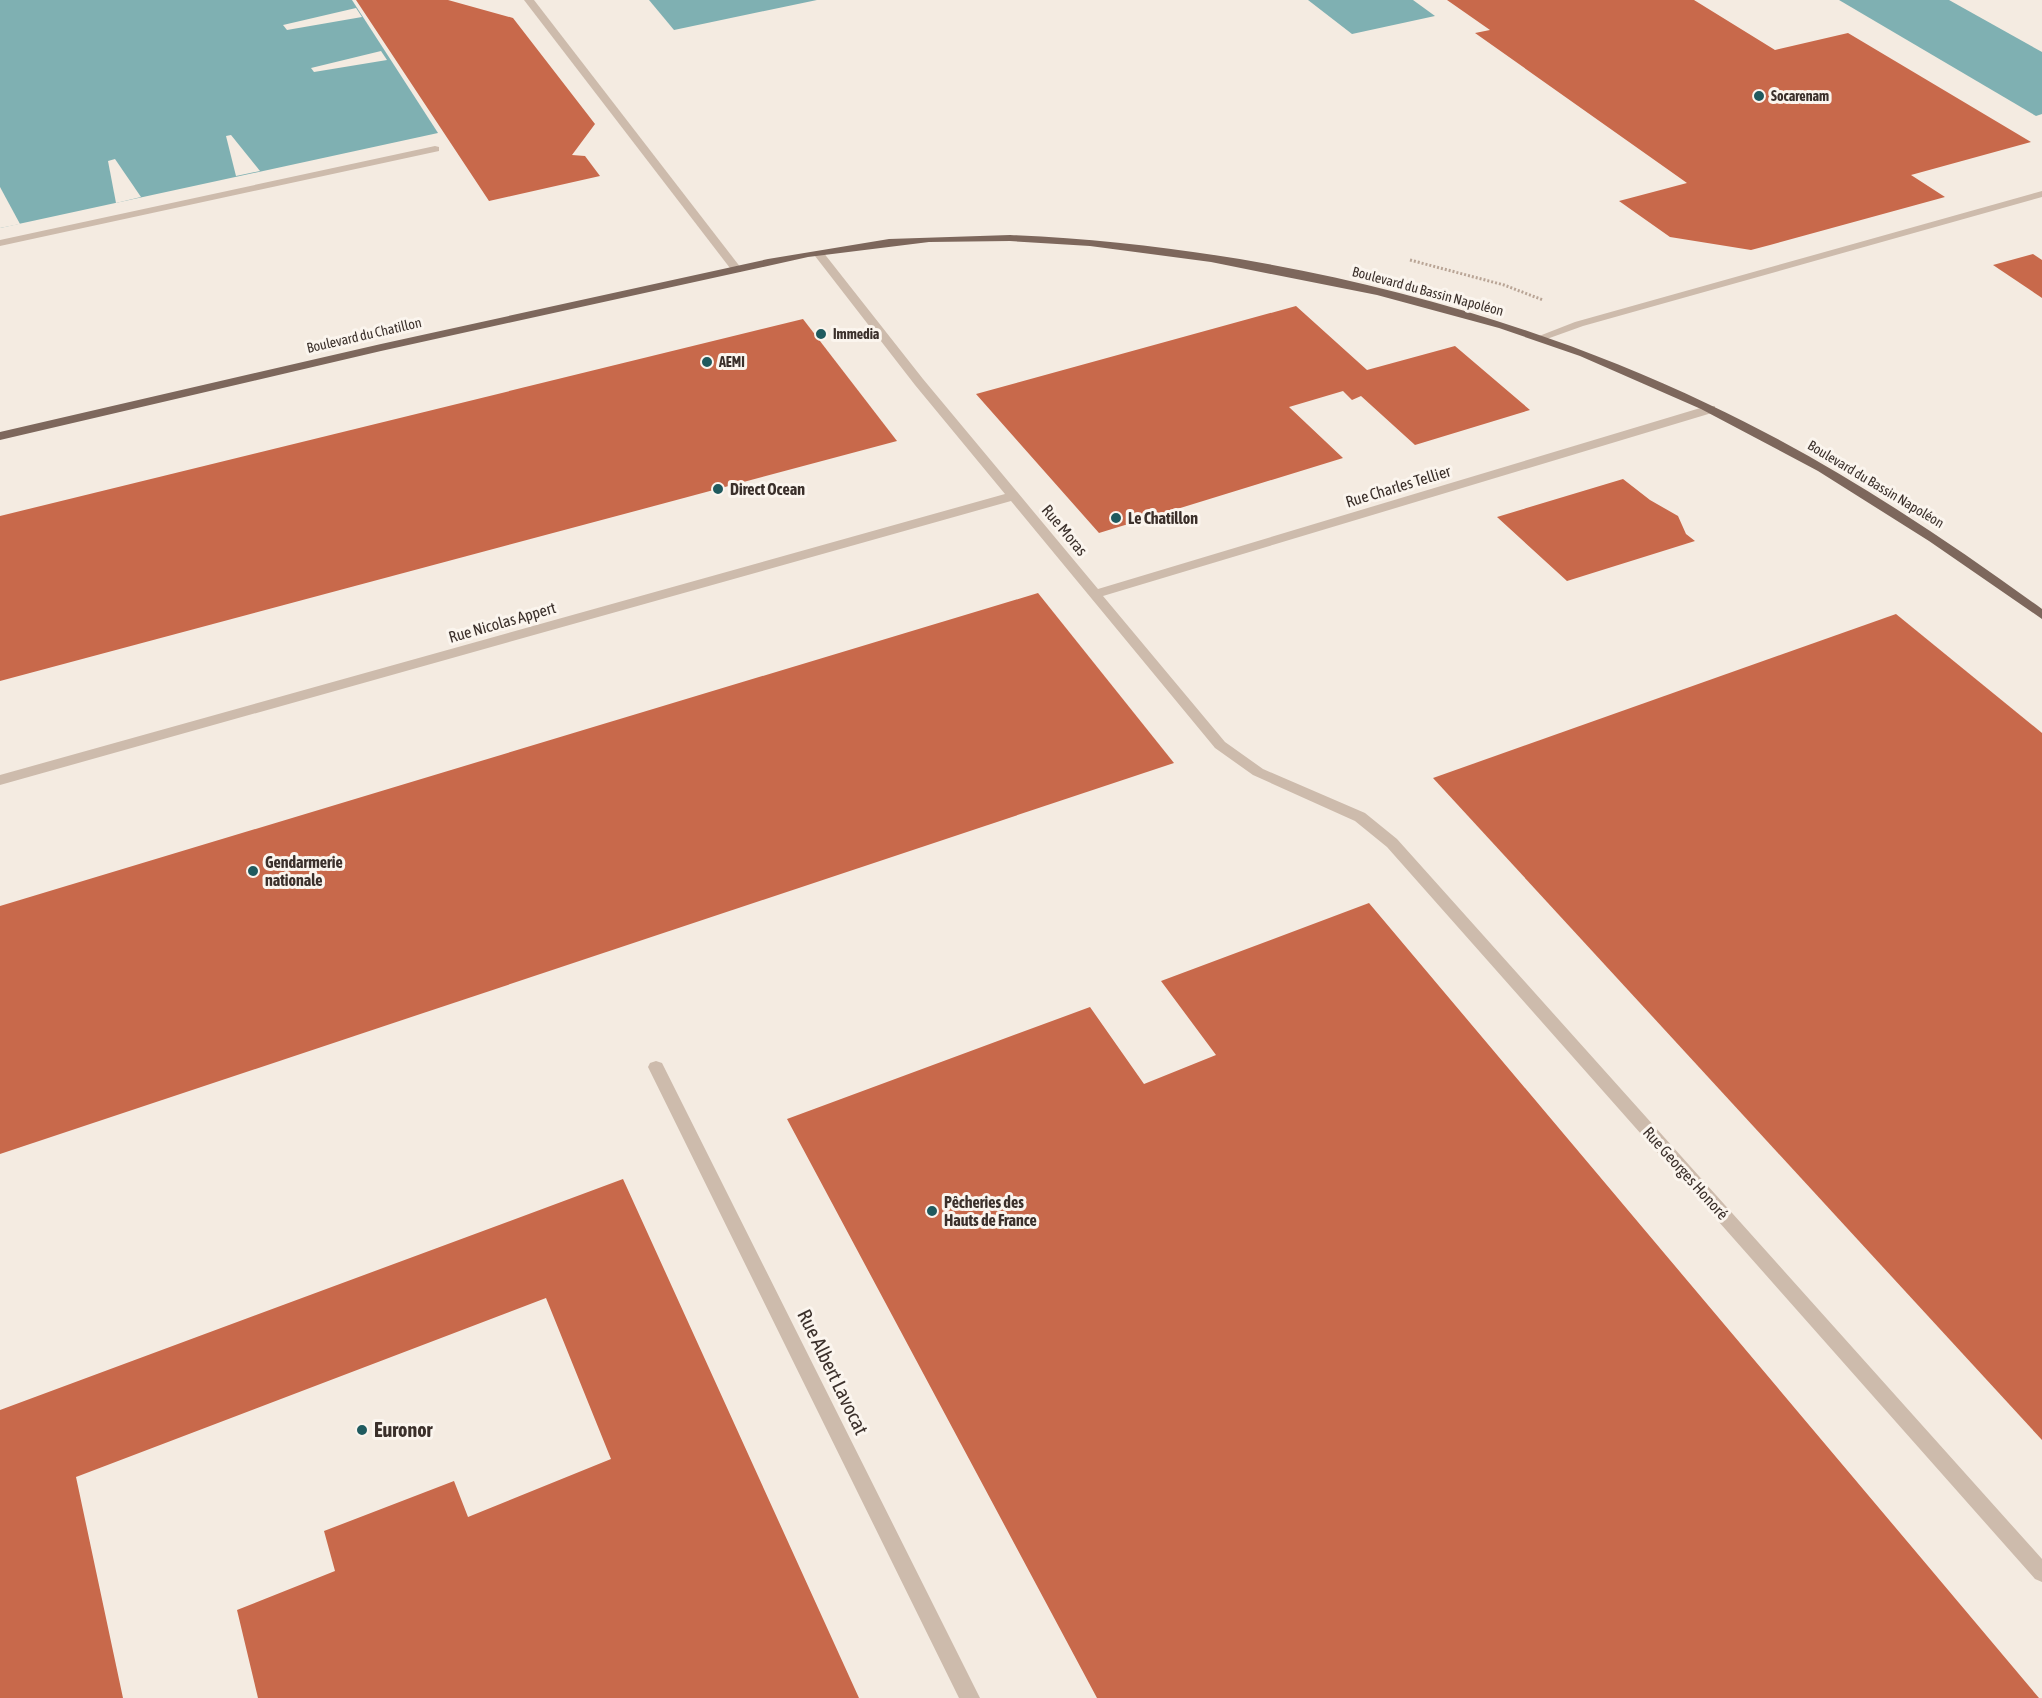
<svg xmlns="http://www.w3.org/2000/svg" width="2042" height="1698" viewBox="0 0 2042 1698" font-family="'Asap Condensed',sans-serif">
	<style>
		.water { fill: #7fb0b2 }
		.pier { fill: #f4ebe1 }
		.building { fill: #c8694b }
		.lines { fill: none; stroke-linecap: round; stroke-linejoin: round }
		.path { stroke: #b9a596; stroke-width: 3; stroke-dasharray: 2 2; stroke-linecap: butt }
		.lane { fill: #cdbbac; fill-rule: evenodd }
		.primary { fill: #7d675c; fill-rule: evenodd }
		.poi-dot { fill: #1f5a5e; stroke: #fbf5ee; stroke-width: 2 }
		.labels { text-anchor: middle; stroke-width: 6; stroke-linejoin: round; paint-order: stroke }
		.far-poi-label { font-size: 14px; font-weight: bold; fill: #3b302b; stroke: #fbf5ee; text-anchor: start }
		.far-street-label { font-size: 14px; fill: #3b302b; stroke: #fbf5ee }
		.street-label { font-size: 16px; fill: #3b302b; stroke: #fbf5ee }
		.poi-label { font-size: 16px; font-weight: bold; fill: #3b302b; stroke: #fbf5ee; text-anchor: start }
		.near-street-label { font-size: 20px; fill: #3b302b; stroke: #fbf5ee }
		.near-poi-label { font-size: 20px; font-weight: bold; fill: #3b302b; stroke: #fbf5ee; text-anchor: start }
	</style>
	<rect width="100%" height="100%" fill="#f4ebe1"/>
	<!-- water -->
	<g class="water">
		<polygon points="0,0 352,0 438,133 0,228"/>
		<polygon points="649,0 817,0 674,30"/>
		<polygon points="1308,0 1413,0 1435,16 1352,34"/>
		<polygon points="1839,0 1949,0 2042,52 2042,114 2036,116"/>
	</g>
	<!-- pier -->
	<g class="pier">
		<polygon points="356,8 362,17 287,30 283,25"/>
		<polygon points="381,51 387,60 314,72 311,68"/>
		<polygon points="231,135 260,171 236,176 226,136"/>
		<polygon points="115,159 141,197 116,203 108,161"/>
		<polygon points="0,187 20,224 0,228"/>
	</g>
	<!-- building -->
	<g class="building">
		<polygon points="356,0 448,0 513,18 595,124 572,155 585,156 600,176 489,201"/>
		<polygon points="1447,0 1694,0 1775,50 1848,33 2031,142 1911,175 1945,197 1770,245 1751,250 1670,237 1619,201 1687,183 1475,33 1490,30"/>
		<polygon points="2033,254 2042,260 2042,298 1993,265"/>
		<polygon points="1296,306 1367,370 1455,346 1530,410 1415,445 1361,396 1352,400 1343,391 1289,407 1343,458 1099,533 976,394"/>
		<polygon points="803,319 897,441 0,681 0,516"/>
		<polygon points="1623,479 1650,500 1678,516 1686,534 1695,541 1567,581 1497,517"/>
		<polygon points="1038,593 1174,763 0,1154 0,906"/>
		<polygon points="1896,614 2042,733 2042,1440 1433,778"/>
		<polygon points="1369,903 1922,1559 2039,1698 1097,1698 787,1119 1090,1007 1144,1084 1216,1055 1161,981"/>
		<polygon points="623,1179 859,1698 258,1698 237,1610 335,1571 324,1531 454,1481 468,1517 611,1459 546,1298 76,1477 123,1698 0,1698 0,1410"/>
	</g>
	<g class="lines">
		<!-- path -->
		<polyline class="path" points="1410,260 1504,285 1543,300"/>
		<!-- lane -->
		<g class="lane">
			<polygon points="524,0 534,0 741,268 741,272 733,272"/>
			<polygon points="435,146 439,147 439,151 0,246 0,240"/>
			<polygon points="2042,191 2042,197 1583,326 1544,340 1540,341 1534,338 1575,322"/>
			<polygon points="819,251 823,252 923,379 1098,589 1707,406 1715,406 1715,412 1103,596 1225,742 1263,769 1365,813 1397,839 2042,1559 2042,1582 2035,1579 1387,847 1355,821 1253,775 1215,748 1011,501 0,785 0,775 1005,494 915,385 815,256 813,254"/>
			<polygon points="656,1061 662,1063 664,1067 980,1698 959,1698 648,1067 650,1063"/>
		</g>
		<!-- primary -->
		<path class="primary" d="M1010 235C1246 245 1495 302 1708 404 1827 460 1936 532 2042 609V619L1929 541 1818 471 1701 409 1580 356 1499 328 1377 295 1211 262 1090 246 1010 241 929 242 808 257 381 351 0 440V432L381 344 768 259 889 239Z"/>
	</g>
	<!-- markers -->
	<g class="poi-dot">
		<circle cx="1759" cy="96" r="6"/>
		<circle cx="821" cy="334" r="6"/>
		<circle cx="707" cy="362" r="6"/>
		<circle cx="718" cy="489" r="6"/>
		<circle cx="1116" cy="518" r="6"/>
		<circle cx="253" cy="871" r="6"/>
		<circle cx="932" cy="1211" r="6"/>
		<circle cx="362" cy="1430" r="6"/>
	</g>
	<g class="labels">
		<!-- far-poi labels -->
		<g class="far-poi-label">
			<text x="1771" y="101">Socarenam</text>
			<text x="833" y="339">Immedia</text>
			<text x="719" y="367">AEMI</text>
		</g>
		<!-- far-street labels -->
		<g class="far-street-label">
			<text transform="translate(1428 291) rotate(15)" y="5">Boulevard du Bassin Napoléon</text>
			<text transform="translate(364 335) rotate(-13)" y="5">Boulevard du Chatillon</text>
			<text transform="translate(1876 484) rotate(31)" y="5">Boulevard du Bassin Napoléon</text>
		</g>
		<!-- street labels -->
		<g class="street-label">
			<text transform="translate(1398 486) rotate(-17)" y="6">Rue Charles Tellier</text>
			<text transform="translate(1065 530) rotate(50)" y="6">Rue Moras</text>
			<text transform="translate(502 622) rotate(-16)" y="6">Rue Nicolas Appert</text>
			<text transform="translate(1686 1173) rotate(48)" y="6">Rue Georges Honoré</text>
		</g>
		<!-- poi labels -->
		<g class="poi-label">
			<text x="730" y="495">Direct Ocean</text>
			<text x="1128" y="524">Le Chatillon</text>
			<text x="265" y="868">Gendarmerie<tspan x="265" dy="18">nationale</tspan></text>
			<text x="944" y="1208">Pêcheries des<tspan x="944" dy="18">Hauts de France</tspan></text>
		</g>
		<!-- near-street labels -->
		<g class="near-street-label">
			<text transform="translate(833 1372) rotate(64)" y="7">Rue Albert Lavocat</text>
		</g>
		<!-- near-poi labels -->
		<g class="near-poi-label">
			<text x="374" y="1437">Euronor</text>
		</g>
	</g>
</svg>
